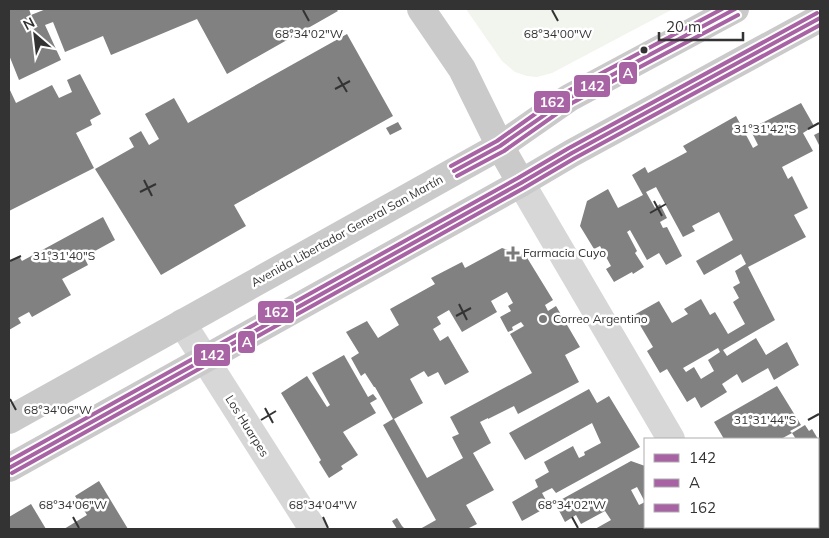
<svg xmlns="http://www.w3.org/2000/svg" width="829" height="538" viewBox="0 0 829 538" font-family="Mulish,sans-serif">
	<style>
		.green { fill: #f1f5ed }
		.building { fill: #818181; fill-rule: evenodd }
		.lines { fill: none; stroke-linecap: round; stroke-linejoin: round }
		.minor { stroke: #d7d7d7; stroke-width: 28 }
		.major { stroke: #cacaca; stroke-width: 28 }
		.bus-1-casing { stroke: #fff; stroke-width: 8 }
		.bus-2-casing { stroke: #fff; stroke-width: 8 }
		.bus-3-casing { stroke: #fff; stroke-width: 8 }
		.bus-1 { stroke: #a863a4; stroke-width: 4 }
		.bus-2 { stroke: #a863a5; stroke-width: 4 }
		.bus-3 { stroke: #a863a4; stroke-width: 4 }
		.ticks { fill: none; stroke: #333; stroke-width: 2 }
		.bus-dot { fill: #333; stroke: #fff; stroke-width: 2 }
		.poi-dot { fill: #7a7a7a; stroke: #fff; stroke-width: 2 }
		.labels { text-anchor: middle; stroke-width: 5; stroke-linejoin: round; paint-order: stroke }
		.street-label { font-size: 12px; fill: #333; stroke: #fff }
		.poi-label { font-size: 12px; fill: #333; stroke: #fff; text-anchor: start }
		.ticks-label { font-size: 12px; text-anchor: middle; fill: #333; stroke: #fff; stroke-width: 5; stroke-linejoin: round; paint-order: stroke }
		.line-badge { stroke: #fff; stroke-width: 2 }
		.badge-label { font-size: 14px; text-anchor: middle; font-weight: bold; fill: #fff }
	</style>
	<rect width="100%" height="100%" fill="#fff"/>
	<!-- green -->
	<polygon class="green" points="466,9 673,9 552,73 537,77 527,76 515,72 502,61"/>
	<!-- building -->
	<g class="building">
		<polygon points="9,9 29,9 31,15 46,9 336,9 338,11 227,74 197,19 111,55 103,36 65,52 53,22 45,25 61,60 19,80 9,55"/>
		<polygon points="347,34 393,116 234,205 246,226 161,275 95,169 134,147 129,138 141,131 149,145 159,139 145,114 174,98 188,123"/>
		<polygon points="80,74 101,114 90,120 92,125 76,133 94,168 9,211 9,88 16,103 52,85 59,98 72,92 67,80"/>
		<path d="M801 103 814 126 803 133 813 151 782 167 788 179 792 176 808 208 794 215 806 237 748 267 775 320 723 350 727 356 756 338 766 355 787 342 799 365 774 380 768 368 742 383 737 374 722 384 727 392 701 408 695 397 687 402 667 369 660 373 647 351 653 347 634 315 659 301 672 323 688 314 684 309 701 299 710 315 715 312 728 334 745 324 733 302 739 298 733 287 740 283 735 271 746 264 741 254 704 275 696 261 733 240 719 212 692 226 695 231 683 237 656 187 646 192 655 208 660 204 667 218 660 222 663 228 667 227 682 256 666 265 659 253 647 260 630 230 627 232 637 251 635 253 644 267 633 274 632 272 614 282 606 269 611 266 600 246 594 249 580 226 587 201 608 189 618 208 643 195 632 175 645 167 648 173 687 152 683 146 736 116 753 148 758 145 750 129ZM718 348 720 352 708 360 714 371 701 379 694 367 686 372 683 368Z"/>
		<polygon points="398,122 402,129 390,135 386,128"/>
		<polygon points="820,132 820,147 814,135"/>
		<polygon points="103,217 115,240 84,257 88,265 62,279 71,295 32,317 29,312 18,318 21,323 9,330 9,262 19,256 22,261"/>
		<path d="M502 248 526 256 553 300 545 305 548 311 556 306 580 347 565 355 579 382 518 414 514 406 488 419V418L480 422 491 443 473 453 494 490 466 505 477 524 467 529H420L436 520 383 425 393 419 375 387H374L365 373 361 376 351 358 359 353 346 332 367 321 378 338 399 325 390 309 435 284 431 278 462 262 465 268ZM507 292 513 303 508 306 511 311 500 317 508 332 513 330 512 327 521 322 524 326 510 334 532 373 450 417 459 434 452 437 463 458 427 478 394 419 423 403 410 379 424 371 428 377 438 372 445 385 469 372 448 336 440 341 433 329 441 324 437 317 449 310 462 332 497 312 491 301Z"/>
		<polygon points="344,355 368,397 373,394 377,399 370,403 376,413 343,432 358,455 341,466 343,469 329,478 319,462 321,460 281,393 307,376 327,407 330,405 312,373"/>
		<polygon points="777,386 801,425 790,431 792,433 781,439 724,439 714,422"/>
		<polygon points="589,389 597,403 609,396 640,447 556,493 552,488 542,493 549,506 522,521 512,502 538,487 535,480 549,472 544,462 573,446 579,458 585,455 584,452 601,443 592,423 525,460 509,433"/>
		<polygon points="805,425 809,431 812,429 818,439 796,439 792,433"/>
		<path d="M631 461 645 466V527H657L658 529H595L611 520 605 511 581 524 576 515 565 522 555 503ZM637 487 645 502 639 505 631 490Z"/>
		<polygon points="99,481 128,529 64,529 87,515 75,496"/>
		<polygon points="31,504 46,529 9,529 9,517"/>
		<polygon points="397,518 402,526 405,529 397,529 392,521"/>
		<polygon points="764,527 804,527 805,529 766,529"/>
	</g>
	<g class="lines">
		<!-- minor -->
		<g class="minor">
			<polyline points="521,183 671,439"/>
			<polyline points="182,323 313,529"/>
			<polyline points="729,527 730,529"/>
		</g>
		<!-- major -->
		<g class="major">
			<polyline points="421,9 462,69 500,146 521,183"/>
			<polyline points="9,420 500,146 569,98 735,9"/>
			<polyline points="9,468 521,183 572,153 820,18"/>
		</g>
		<!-- bus-1 casing -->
		<g class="bus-1-casing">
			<g id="bus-1">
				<polyline points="454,171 500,146 569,98 735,9"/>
				<polyline points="9,468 521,183 572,153 820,18"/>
			</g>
		</g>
		<!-- bus-2 casing -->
		<g class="bus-2-casing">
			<g id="bus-2">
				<polyline points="457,176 504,151 572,103 738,15"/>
				<polyline points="12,473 524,188 575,158 820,25"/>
			</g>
		</g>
		<!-- bus-3 casing -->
		<g class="bus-3-casing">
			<g id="bus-3">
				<polyline points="451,166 497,141 566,92 722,9"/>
				<polyline points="9,461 518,178 569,148 817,13"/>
			</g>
		</g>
		<!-- bus-1 -->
		<use href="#bus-1" class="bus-1"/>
		<!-- bus-2 -->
		<use href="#bus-2" class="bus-2"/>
		<!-- bus-3 -->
		<use href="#bus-3" class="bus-3"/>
	</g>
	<!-- ticks -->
	<path class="ticks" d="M303 10 309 21M552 10 558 21M338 77 347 92M335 89 350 81M808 129 819 123M144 180 152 196M140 192 156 184M654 201 662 216M650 213 666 204M10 261 21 256M459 304 467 320M456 316 471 308M10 399 16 410M265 408 273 423M261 420 276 411M808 420 819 414M73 517 79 528M323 517 328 528M572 517 578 528"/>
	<!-- markers -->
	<circle class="bus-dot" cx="644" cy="50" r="4.5"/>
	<g class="poi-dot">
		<path d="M510.5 245.5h5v5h5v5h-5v5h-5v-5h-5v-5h5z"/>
		<circle cx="543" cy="319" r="5"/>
	</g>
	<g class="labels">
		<!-- street labels -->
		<g class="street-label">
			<text transform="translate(347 231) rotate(-29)" y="4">Avenida Libertador General San Martín</text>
			<text transform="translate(247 426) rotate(58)" y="4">Los Huarpes</text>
		</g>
		<!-- poi labels -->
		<g class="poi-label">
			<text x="523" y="257">Farmacia Cuyo</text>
			<text x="553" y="323">Correo Argentino</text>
		</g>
	</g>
	<g class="ticks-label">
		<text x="309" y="38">68°34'02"W</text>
		<text x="558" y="38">68°34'00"W</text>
		<text x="765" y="133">31°31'42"S</text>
		<text x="64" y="260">31°31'40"S</text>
		<text x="58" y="414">68°34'06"W</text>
		<text x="765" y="424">31°31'44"S</text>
		<text x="73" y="509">68°34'06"W</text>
		<text x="323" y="509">68°34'04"W</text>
		<text x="572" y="509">68°34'02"W</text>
	</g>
	<g class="line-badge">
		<rect x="618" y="61" width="20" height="24" rx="5" fill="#a863a5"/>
		<rect x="573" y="74" width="38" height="24" rx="5" fill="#a863a4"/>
		<rect x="533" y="90" width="38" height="24" rx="5" fill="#a863a4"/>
		<rect x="257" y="300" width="38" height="24" rx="5" fill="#a863a4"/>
		<rect x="237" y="330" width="19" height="24" rx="5" fill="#a863a5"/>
		<rect x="193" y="343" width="38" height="24" rx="5" fill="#a863a4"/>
	</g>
	<g class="badge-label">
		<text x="628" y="78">A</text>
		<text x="592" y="91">142</text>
		<text x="552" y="107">162</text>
		<text x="276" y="317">162</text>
		<text x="247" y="347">A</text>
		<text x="212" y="360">142</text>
	</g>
	<!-- border -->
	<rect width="829" height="538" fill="none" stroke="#333333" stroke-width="20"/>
	<!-- legend -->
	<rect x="644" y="438" width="175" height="90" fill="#ffffff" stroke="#adadad"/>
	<rect x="654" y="454" width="25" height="8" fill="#a863a4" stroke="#adadad"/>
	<text x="689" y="463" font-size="15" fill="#333333">142</text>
	<rect x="654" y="479" width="25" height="8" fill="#a863a5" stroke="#adadad"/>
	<text x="689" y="488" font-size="15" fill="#333333">A</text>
	<rect x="654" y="504" width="25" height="8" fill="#a863a4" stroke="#adadad"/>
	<text x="689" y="513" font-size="15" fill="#333333">162</text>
	<!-- north arrow -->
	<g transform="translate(35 35) rotate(332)" stroke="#ffffff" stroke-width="4" paint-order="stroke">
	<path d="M0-4L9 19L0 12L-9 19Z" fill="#333333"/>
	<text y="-8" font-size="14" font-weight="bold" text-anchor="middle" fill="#333333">N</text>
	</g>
	<!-- scale -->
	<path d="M659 32v8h84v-8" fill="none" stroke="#333333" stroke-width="2.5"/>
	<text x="666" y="32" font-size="15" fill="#333333" stroke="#ffffff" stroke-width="4" paint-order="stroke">20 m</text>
</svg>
